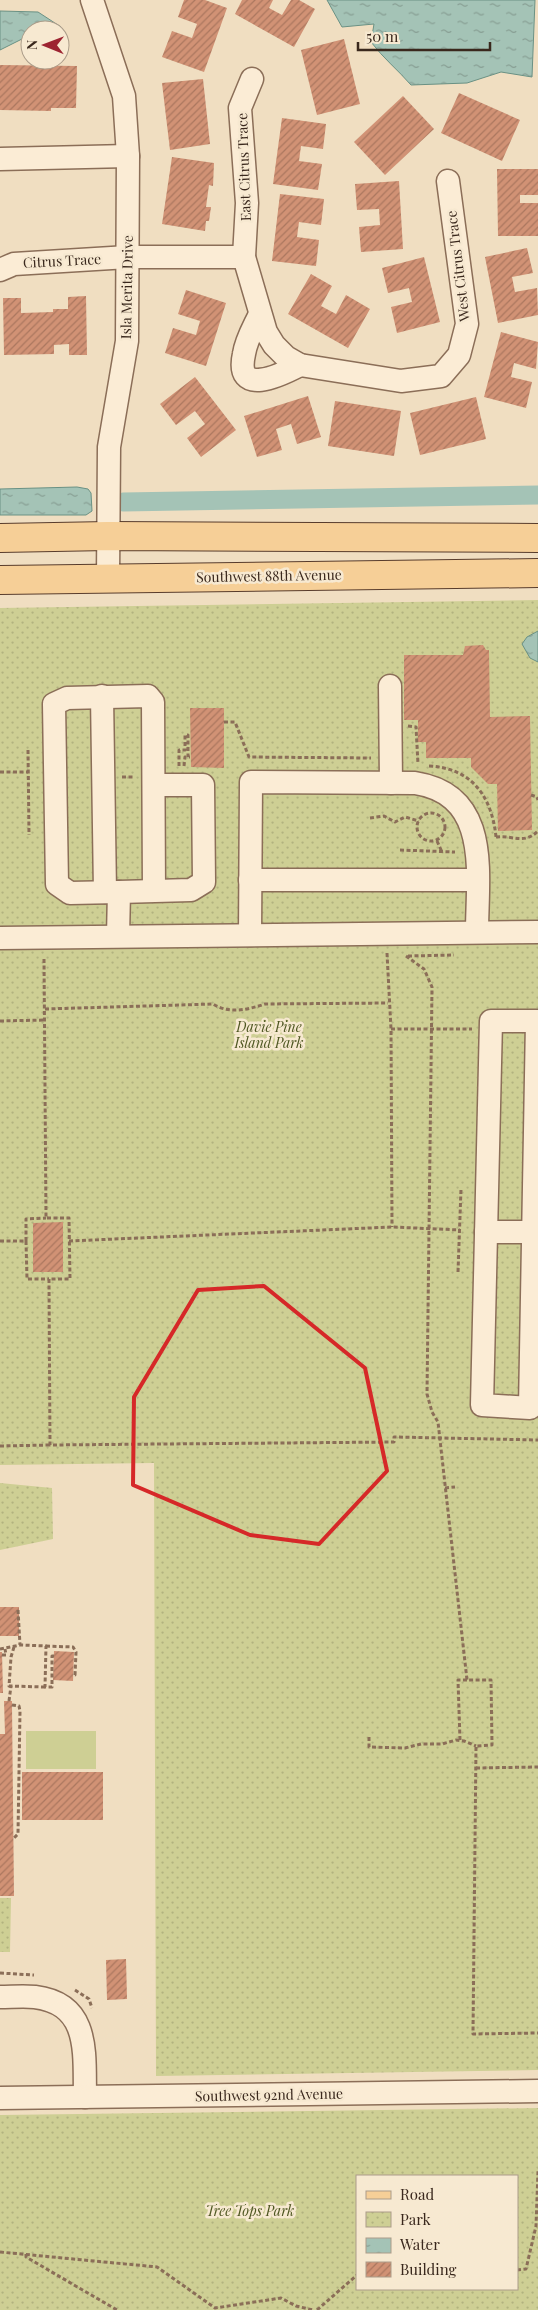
<svg xmlns="http://www.w3.org/2000/svg" width="538" height="2310" viewBox="0 0 538 2310" font-family="'Playfair Display',serif">
	<style>
		.grass { fill: #cecf94 }
		.park { fill: url(#park-dots); fill-rule: evenodd }
		.water { fill: url(#water-ripples); stroke: #6a9184 }
		.lines { fill: none; stroke-linecap: round; stroke-linejoin: round }
		.canal { stroke: #a4c3b6; stroke-width: 19 }
		.building { fill: url(#building-hatch) }
		.minor-casing { stroke: #8b6e58; stroke-width: 25 }
		.major-casing { stroke: #583c2c; stroke-width: 30 }
		.path { stroke: #8b6e58; stroke-width: 3; stroke-dasharray: 4 2.5; stroke-linecap: butt }
		.minor { stroke: #fbecd5; stroke-width: 22 }
		.major { stroke: #f6cf97; stroke-width: 28 }
		.marked { fill: none; stroke: #d62828; stroke-width: 4; stroke-linejoin: round }
		.labels { text-anchor: middle; stroke-width: 5; stroke-linejoin: round; paint-order: stroke }
		.street-label { font-size: 14px; fill: #3a281d; stroke: #f7e9d1 }
		.park-label { font-size: 14px; font-style: italic; fill: #4f5722; stroke: #f7e9d1 }
	</style>
	<defs>
		<pattern id="park-dots" width="8" height="8" patternUnits="userSpaceOnUse" patternTransform="scale(1.25)"><rect width="8" height="8" fill="#cecf94"/><path d="M2 2h.1M6 6h.1" fill="none" stroke="#b2b27f" stroke-width="1.8" stroke-linecap="round"/></pattern>
		<pattern id="water-ripples" width="26" height="14" patternUnits="userSpaceOnUse" patternTransform="scale(1.25)"><rect width="26" height="14" fill="#a4c3b6"/><path d="M2 4q2-2 4 0t4 0M15 11q2-2 4 0t4 0" fill="none" stroke="#879e93"/></pattern>
		<pattern id="building-hatch" width="6" height="6" patternUnits="userSpaceOnUse" patternTransform="scale(1.25)"><rect width="6" height="6" fill="#d19275"/><path d="M-1 1l2-2M0 6l6-6M5 7l2-2" fill="none" stroke="#ab775f"/></pattern>
	</defs>
	<rect width="100%" height="100%" fill="#f0dec1"/>
	<!-- grass -->
	<rect class="grass" x="26" y="1731" width="70" height="38"/>
	<!-- park -->
	<g class="park">
		<polygon points="538,600 538,2070 156,2076 154,1463 0,1465 0,608"/>
		<polygon points="0,1483 52,1488 53,1539 0,1550"/>
		<polygon points="0,1898 11,1898 10,1952 0,1952"/>
		<path d="M538 2108V2310H0V2115ZM357 2176H517V2289H357Z"/>
	</g>
	<!-- water -->
	<g class="water">
		<path d="M327 0H535L532 77 501 72 467 83 411 85C398 70 383 58 371 42L374 24 342 27Z"/>
		<polygon points="0,11 38,12 61,27 49,30 30,30 30,35 0,50"/>
		<polygon points="77,487 88,489 91,493 92,511 86,515 0,515 0,489"/>
		<polygon points="538,631 538,662 530,658 522,644 527,637"/>
	</g>
	<g class="lines">
		<!-- canal -->
		<polyline class="canal" points="123,502 538,495"/>
	</g>
	<!-- building -->
	<g class="building">
		<polygon points="184,0 205,0 227,8 204,72 162,57 172,31 192,38 197,24 178,17"/>
		<polygon points="242,0 273,0 269,8 282,15 291,0 299,0 315,9 294,47 235,14"/>
		<polygon points="344,39 360,104 317,115 301,50"/>
		<polygon points="0,65 77,66 76,108 51,108 51,111 0,110"/>
		<polygon points="203,79 210,144 170,150 162,83"/>
		<polygon points="459,93 520,120 502,161 441,133"/>
		<polygon points="403,96 434,129 385,175 354,142"/>
		<polygon points="282,118 326,124 323,149 301,146 299,161 322,164 318,190 273,184"/>
		<polygon points="172,157 214,163 213,186 209,185 206,207 211,207 209,221 206,221 205,231 162,224"/>
		<polygon points="497,169 538,169 538,195 520,195 520,203 538,203 538,236 498,236"/>
		<polygon points="399,181 403,249 361,252 359,227 380,225 379,209 357,210 355,184"/>
		<polygon points="280,194 324,199 321,225 299,222 297,237 319,240 316,266 272,261"/>
		<polygon points="527,248 533,273 512,277 515,292 537,288 538,315 498,323 485,257"/>
		<polygon points="424,257 440,322 397,333 391,307 412,302 409,288 388,293 382,268"/>
		<polygon points="311,274 332,286 321,306 336,314 346,295 370,309 348,348 288,314"/>
		<polygon points="186,290 226,303 206,366 165,353 173,328 196,335 200,321 178,314"/>
		<polygon points="86,296 87,355 69,355 69,344 54,345 54,354 4,355 3,298 21,298 21,313 53,312 53,309 68,309 68,297"/>
		<polygon points="501,332 538,342 536,369 514,363 511,377 532,382 526,408 484,397"/>
		<polygon points="195,377 236,430 201,457 187,438 205,424 195,411 176,425 160,404"/>
		<polygon points="308,396 321,437 297,444 291,424 276,429 282,450 257,457 244,416"/>
		<polygon points="476,397 486,439 420,455 410,413"/>
		<polygon points="335,401 401,411 394,456 328,446"/>
		<polygon points="483,645 486,650 489,650 490,717 530,716 532,830 498,831 497,784 488,784 471,767 471,758 426,758 426,742 418,742 418,720 404,720 404,655 463,655 465,646"/>
		<polygon points="190,708 224,708 224,768 191,767"/>
		<polygon points="63,1222 63,1272 33,1272 33,1223"/>
		<rect x="0" y="1607" width="19" height="29"/>
		<polygon points="54,1651 74,1652 73,1681 53,1680"/>
		<polygon points="0,1652 2,1652 3,1693 0,1693"/>
		<polygon points="4,1701 12,1701 12,1705 14,1896 0,1896 0,1734 5,1734"/>
		<rect x="22" y="1772" width="81" height="48"/>
		<polygon points="126,1959 127,1999 107,2000 106,1960"/>
	</g>
	<g class="lines">
		<!-- minor casing -->
		<g class="minor-casing">
			<g id="minor">
				<polyline points="92,0 124,96 128,156 127,341 109,447 108,579"/>
				<polyline points="252,79 240,108 247,203 244,257 266,332 274,345 286,357 300,365 401,381 441,376 459,355 467,324 448,181"/>
				<polyline points="0,159 128,156"/>
				<polyline points="0,270 14,264 128,257 244,257"/>
				<path d="M260 314C254 327 246 340 244 354 234 398 281 375 300 365"/>
				<polyline points="390,686 391,783"/>
				<polyline points="102,696 105,892"/>
				<polyline points="250,880 477,880"/>
				<polyline points="119,892 70,893 57,884 54,704 67,698 148,696 153,702 154,890"/>
				<path d="M250 935 251 782 415 783C492 795 477 875 477 932"/>
				<polyline points="118,936 119,892 191,890 204,882 203,785 154,785"/>
				<polyline points="0,938 538,932"/>
				<polyline points="537,1021 530,1408 482,1405 491,1021 538,1021"/>
				<polyline points="486,1232 538,1232"/>
				<path d="M0 1997C11 1997 24 1996 35 1997 91 2004 84 2054 85 2097"/>
				<polyline points="0,2098 538,2091"/>
			</g>
		</g>
		<!-- major casing -->
		<g class="major-casing">
			<g id="major">
				<polyline points="0,538 108,536 538,538"/>
				<polyline points="0,580 538,573"/>
			</g>
		</g>
		<!-- path -->
		<g class="path">
			<polyline points="224,722 235,722 249,757 371,758"/>
			<polyline points="408,726 416,727 418,764"/>
			<polyline points="28,750 29,835"/>
			<polyline points="179,766 179,750 185,750 185,735 188,735 188,757"/>
			<polyline points="184,766 185,757 190,757"/>
			<path d="M429 766C472 768 492 797 496 837"/>
			<polyline points="0,772 28,772"/>
			<polyline points="122,777 135,777"/>
			<polyline points="531,795 537,797 538,800"/>
			<circle cx="431" cy="827" r="14"/>
			<polyline points="370,818 384,816 395,822 405,817 419,821"/>
			<path d="M496 837C513 835 524 845 538 831"/>
			<polyline points="437,841 442,852"/>
			<polyline points="400,850 455,852"/>
			<polyline points="387,953 391,1029 392,1227"/>
			<polyline points="406,956 424,969 432,987 427,1394 432,1412 438,1422 467,1680 491,1680 492,1745 476,1746 473,2034 538,2033"/>
			<polyline points="408,956 454,955"/>
			<polyline points="44,959 46,1218 69,1218 70,1279 49,1279 50,1445 394,1442 394,1437 538,1440"/>
			<path d="M45 1009 213 1004C229 1014 247 1010 265 1004L388 1003"/>
			<polyline points="0,1021 45,1020"/>
			<polyline points="391,1029 472,1029"/>
			<polyline points="0,1241 26,1241 26,1219 46,1218"/>
			<polyline points="26,1241 27,1279 49,1279"/>
			<polyline points="69,1241 392,1227 460,1230"/>
			<polyline points="458,1272 461,1189"/>
			<polyline points="0,1446 50,1445"/>
			<polyline points="445,1488 455,1487"/>
			<polyline points="18,1610 20,1645"/>
			<polyline points="46,1646 73,1647 76,1652 75,1675 73,1675"/>
			<polyline points="14,1647 11,1657 9,1686 45,1687"/>
			<polyline points="0,1649 20,1645 46,1646 45,1687 52,1687 52,1656 54,1656"/>
			<polyline points="2,1655 6,1655 5,1649"/>
			<polyline points="9,1701 11,1686"/>
			<polyline points="12,1705 19,1706 20,1711 18,1834 14,1838"/>
			<polyline points="369,1737 369,1747 405,1748 421,1744 442,1744 456,1740 464,1741 476,1746"/>
			<polyline points="460,1740 458,1680 467,1680"/>
			<polyline points="476,1768 538,1767"/>
			<polyline points="0,1973 34,1975"/>
			<polyline points="75,1990 89,1999 92,2008"/>
			<polyline points="0,2252 157,2267 215,2308 281,2298 296,2306 313,2310"/>
			<polyline points="26,2254 26,2257 117,2310"/>
			<polyline points="517,2270 526,2269 536,2226 538,2171"/>
			<polyline points="317,2310 357,2275"/>
		</g>
		<!-- minor -->
		<use href="#minor" class="minor"/>
		<!-- major -->
		<use href="#major" class="major"/>
	</g>
	<!-- marked area -->
	<path class="marked" d="M264 1286 365 1368 387 1471 319 1544 250 1535 133 1485 134 1397 198 1290Z"/>
	<g class="labels">
		<!-- street labels -->
		<g class="street-label">
			<text transform="translate(244 167) rotate(-92)" y="5">East Citrus Trace</text>
			<text transform="translate(62 261) rotate(-3)" y="5">Citrus Trace</text>
			<text transform="translate(458 266) rotate(-97)" y="5">West Citrus Trace</text>
			<text transform="translate(127 287) rotate(-89)" y="5">Isla Merita Drive</text>
			<text transform="translate(269 576) rotate(-1)" y="5">Southwest 88th Avenue</text>
			<text transform="translate(269 2095) rotate(-1)" y="5">Southwest 92nd Avenue</text>
		</g>
		<!-- park labels -->
		<g class="park-label">
			<text x="269" y="1032">Davie Pine<tspan x="269" dy="16">Island Park</tspan></text>
			<text x="250" y="2216">Tree Tops Park</text>
		</g>
	</g>
	<!-- legend -->
	<rect x="356" y="2175" width="162" height="115" fill="#f7e9d1" stroke="#ab9c89"/>
	<rect x="366" y="2191" width="25" height="8" fill="#f6cf97" stroke="#ab9c89"/>
	<text x="400" y="2200" font-size="15" fill="#3a281d">Road</text>
	<rect x="366" y="2212" width="25" height="15" fill="url(#park-dots)" stroke="#ab9c89"/>
	<text x="400" y="2225" font-size="15" fill="#3a281d">Park</text>
	<rect x="366" y="2238" width="25" height="15" fill="url(#water-ripples)" stroke="#ab9c89"/>
	<text x="400" y="2250" font-size="15" fill="#3a281d">Water</text>
	<rect x="366" y="2262" width="25" height="15" fill="url(#building-hatch)" stroke="#ab9c89"/>
	<text x="400" y="2275" font-size="15" fill="#3a281d">Building</text>
	<!-- north arrow -->
	<g transform="translate(45 45) rotate(271)"><circle r="24" fill="#f7e9d1" stroke="#ab9c89"/>
	<path d="M0-4L9 19L0 12L-9 19Z" fill="#9d2431"/>
	<text y="-8" font-size="14" font-weight="bold" text-anchor="middle" fill="#3a281d">N</text>
	</g>
	<!-- scale -->
	<path d="M358 42v8h132v-8" fill="none" stroke="#3a281d" stroke-width="2.5"/>
	<text x="366" y="42" font-size="15" fill="#3a281d" stroke="#f7e9d1" stroke-width="4" paint-order="stroke">50 m</text>
</svg>
